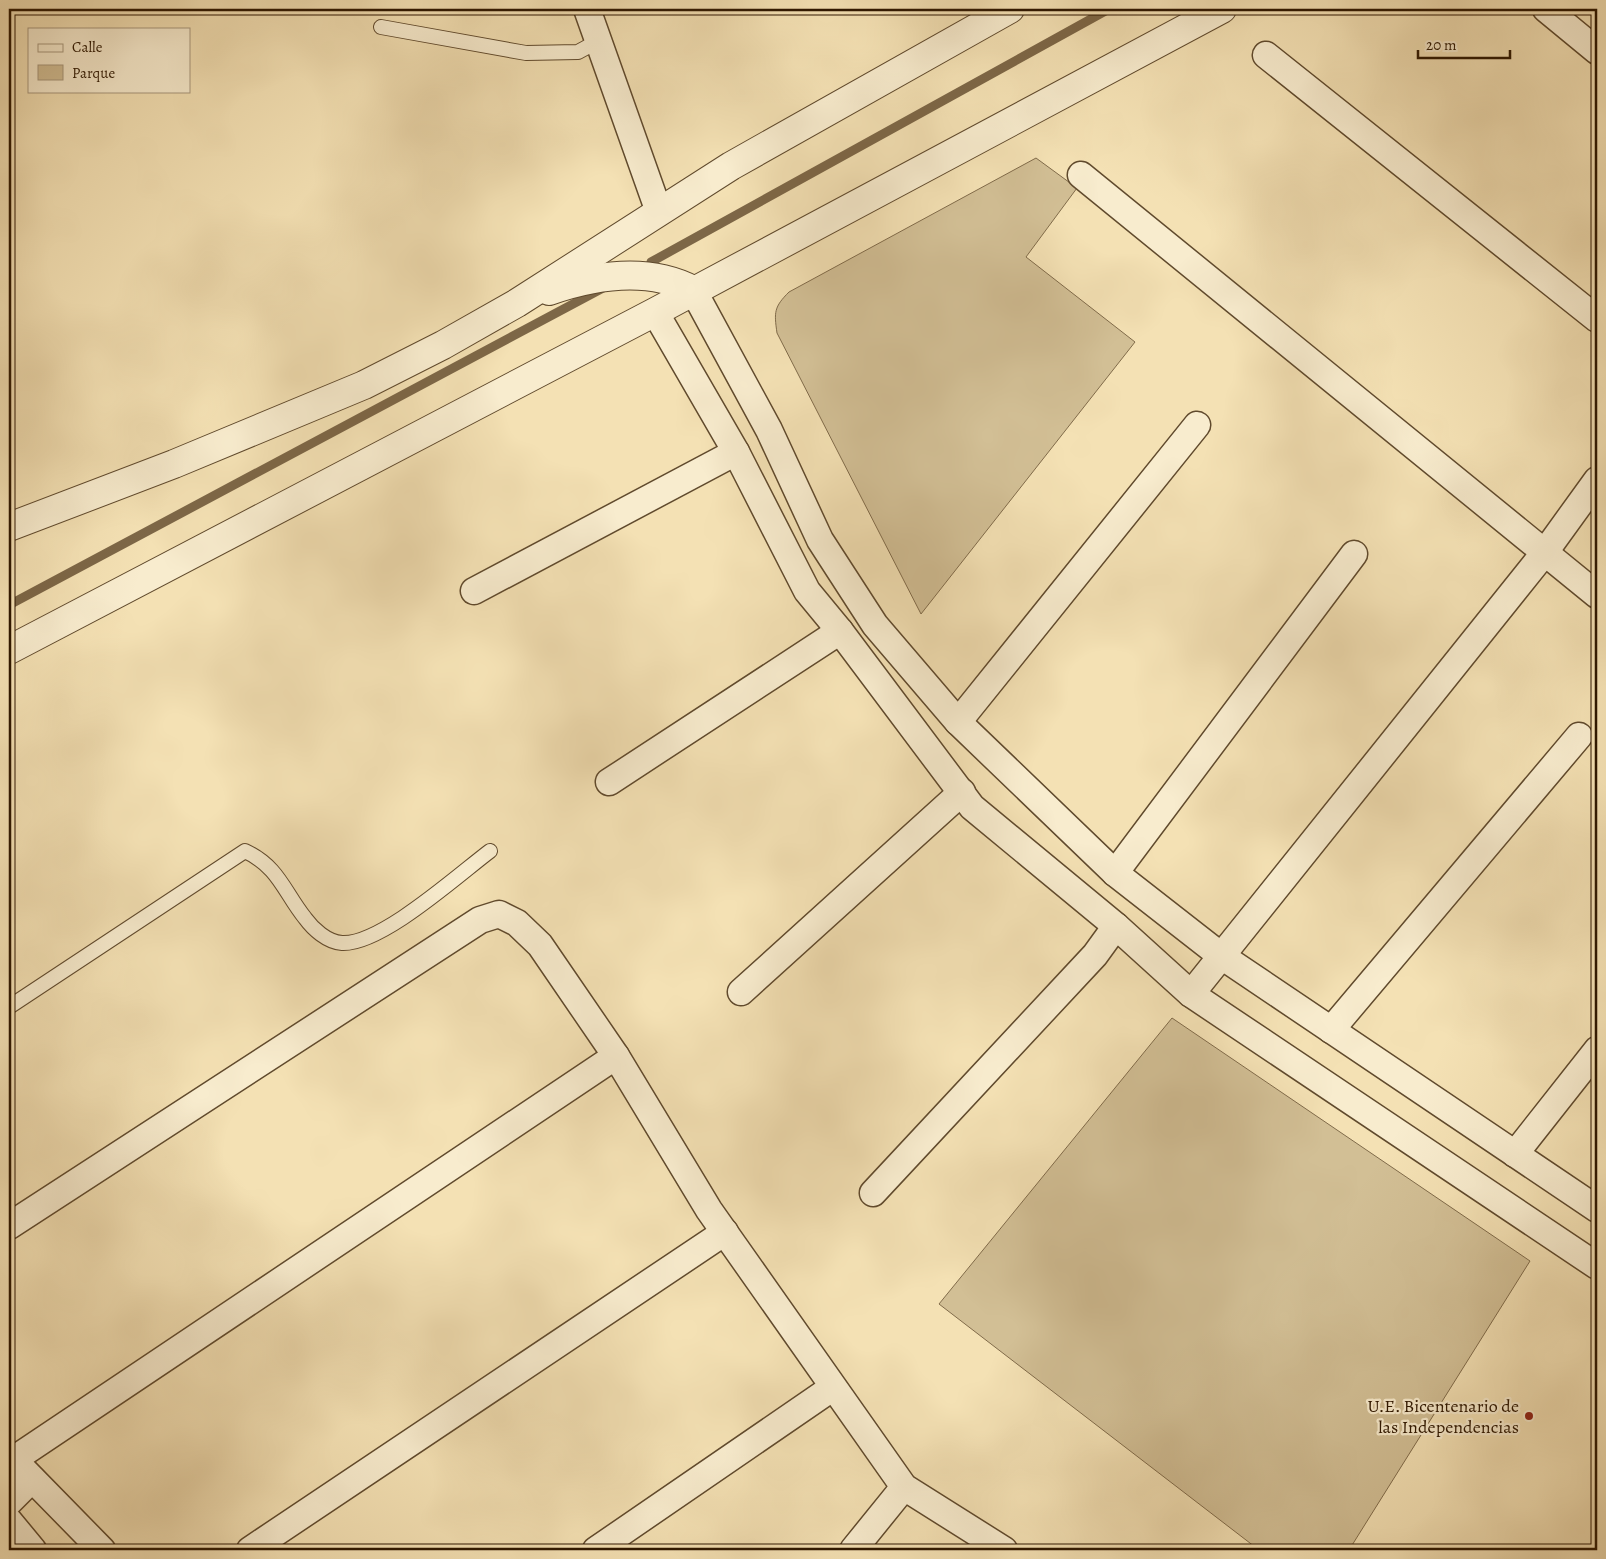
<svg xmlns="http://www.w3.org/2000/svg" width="1606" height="1559" viewBox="0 0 1606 1559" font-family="Alegreya,serif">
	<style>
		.green { fill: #d2bf95; stroke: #806b4a }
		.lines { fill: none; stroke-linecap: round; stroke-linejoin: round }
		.stream { stroke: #7d6747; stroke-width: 9 }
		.service-casing { stroke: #604a2d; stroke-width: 16 }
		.minor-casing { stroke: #604a2d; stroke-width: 29 }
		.tertiary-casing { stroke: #604a2d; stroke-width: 30 }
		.service { stroke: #f8ecce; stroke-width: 14 }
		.minor { stroke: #f8ecce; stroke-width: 26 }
		.tertiary { stroke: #f8ecce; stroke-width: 28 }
		.poi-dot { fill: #8f2418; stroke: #f8ecce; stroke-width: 2 }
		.labels { text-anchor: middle; stroke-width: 4.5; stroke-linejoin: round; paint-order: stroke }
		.poi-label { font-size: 18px; fill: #2e1700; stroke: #f8ecce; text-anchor: end }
	</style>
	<rect width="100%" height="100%" fill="#f4e1b4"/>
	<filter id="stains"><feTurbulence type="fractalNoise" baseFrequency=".004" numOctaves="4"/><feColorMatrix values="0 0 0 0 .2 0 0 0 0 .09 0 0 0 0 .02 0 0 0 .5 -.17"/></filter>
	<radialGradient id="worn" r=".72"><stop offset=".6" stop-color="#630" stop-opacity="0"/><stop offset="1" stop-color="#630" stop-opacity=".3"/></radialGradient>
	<!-- green -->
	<g class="green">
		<path d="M1036 158 1077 188 1026 257 1135 342 921 614 777 333C774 312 774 307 789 292Z"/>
		<polygon points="1172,1018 1530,1261 1349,1550 1259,1550 939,1304"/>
	</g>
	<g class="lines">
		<!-- stream -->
		<g class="stream">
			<polyline points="651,262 1109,9"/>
			<polyline points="9,605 603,288"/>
		</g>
		<!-- service casing -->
		<g class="service-casing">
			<g id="service">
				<polyline points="381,27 526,53 578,52 600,40"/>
				<path d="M9 1007 245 851C279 867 284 892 305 918 313 929 327 942 342 943 381 945 458 875 490 851"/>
			</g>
		</g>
		<!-- minor casing -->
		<g class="minor-casing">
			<g id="minor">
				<polyline points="587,9 659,212"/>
				<polyline points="1546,9 1597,51"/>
				<polyline points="1266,55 1597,319"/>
				<polyline points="1081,175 1597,595"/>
				<polyline points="693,290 769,430 820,540 875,625 958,722 1115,873 1220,955 1597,1209"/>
				<polyline points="655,312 736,452 807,591 840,631 972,807 1116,926 1191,994 1597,1266"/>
				<polyline points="474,591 736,452"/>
				<polyline points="958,722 1197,425"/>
				<polyline points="609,782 840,631"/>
				<polyline points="1115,873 1354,554"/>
				<polyline points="741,992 962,792"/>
				<polyline points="1191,994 1545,552 1597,480"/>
				<polyline points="1331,1030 1579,736"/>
				<polyline points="1515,1154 1597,1050"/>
				<polyline points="873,1193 1095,955 1116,926"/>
				<polyline points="9,1226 480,920 499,914 517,923 540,945 616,1056 709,1210 904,1487 1004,1550"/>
				<polyline points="9,1455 102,1550"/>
				<polyline points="13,1460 616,1056"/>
				<polyline points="9,1502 32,1479"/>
				<polyline points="9,1521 33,1550"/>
				<polyline points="250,1550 725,1232"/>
				<polyline points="596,1550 832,1388"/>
				<polyline points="853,1550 904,1487"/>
			</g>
		</g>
		<!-- tertiary casing -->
		<g class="tertiary-casing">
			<g id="tertiary">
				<path d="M549 291C595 275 649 267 693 290"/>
				<polyline points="9,527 174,464 364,385 443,345 517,303 731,166 1010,9"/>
				<polyline points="9,650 655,312 1222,9"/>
			</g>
		</g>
		<!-- service -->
		<use href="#service" class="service"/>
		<!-- minor -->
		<use href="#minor" class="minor"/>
		<!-- tertiary -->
		<use href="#tertiary" class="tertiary"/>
	</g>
	<!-- markers -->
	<circle class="poi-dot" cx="1529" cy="1416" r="5"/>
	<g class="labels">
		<!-- poi labels -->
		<g class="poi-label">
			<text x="1519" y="1412">U.E. Bicentenario de<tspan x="1519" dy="21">las Independencias</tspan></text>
		</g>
	</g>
	<!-- margin -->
	<rect width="1606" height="1559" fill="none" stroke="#f4e1b4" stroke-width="30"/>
	<rect x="10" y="10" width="1586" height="1539" fill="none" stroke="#2e1700" stroke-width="2.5"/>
	<rect x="15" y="15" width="1576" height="1529" fill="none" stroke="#2e1700"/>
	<!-- legend -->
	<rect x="28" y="28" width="162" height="65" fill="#f8ecce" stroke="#a7977c"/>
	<rect x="38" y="44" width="25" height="8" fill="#f8ecce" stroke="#a7977c"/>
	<text x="72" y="52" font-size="15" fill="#2e1700">Calle</text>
	<rect x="38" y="65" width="25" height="15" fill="#d2bf95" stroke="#a7977c"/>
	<text x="72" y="78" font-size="15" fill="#2e1700">Parque</text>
	<!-- scale -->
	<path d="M1418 50v8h92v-8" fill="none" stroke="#2e1700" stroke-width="2.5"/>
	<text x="1426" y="50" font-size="15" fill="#2e1700" stroke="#f8ecce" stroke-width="4" paint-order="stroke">20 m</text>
	<rect width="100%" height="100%" filter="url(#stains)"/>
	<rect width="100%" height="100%" fill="url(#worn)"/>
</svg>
